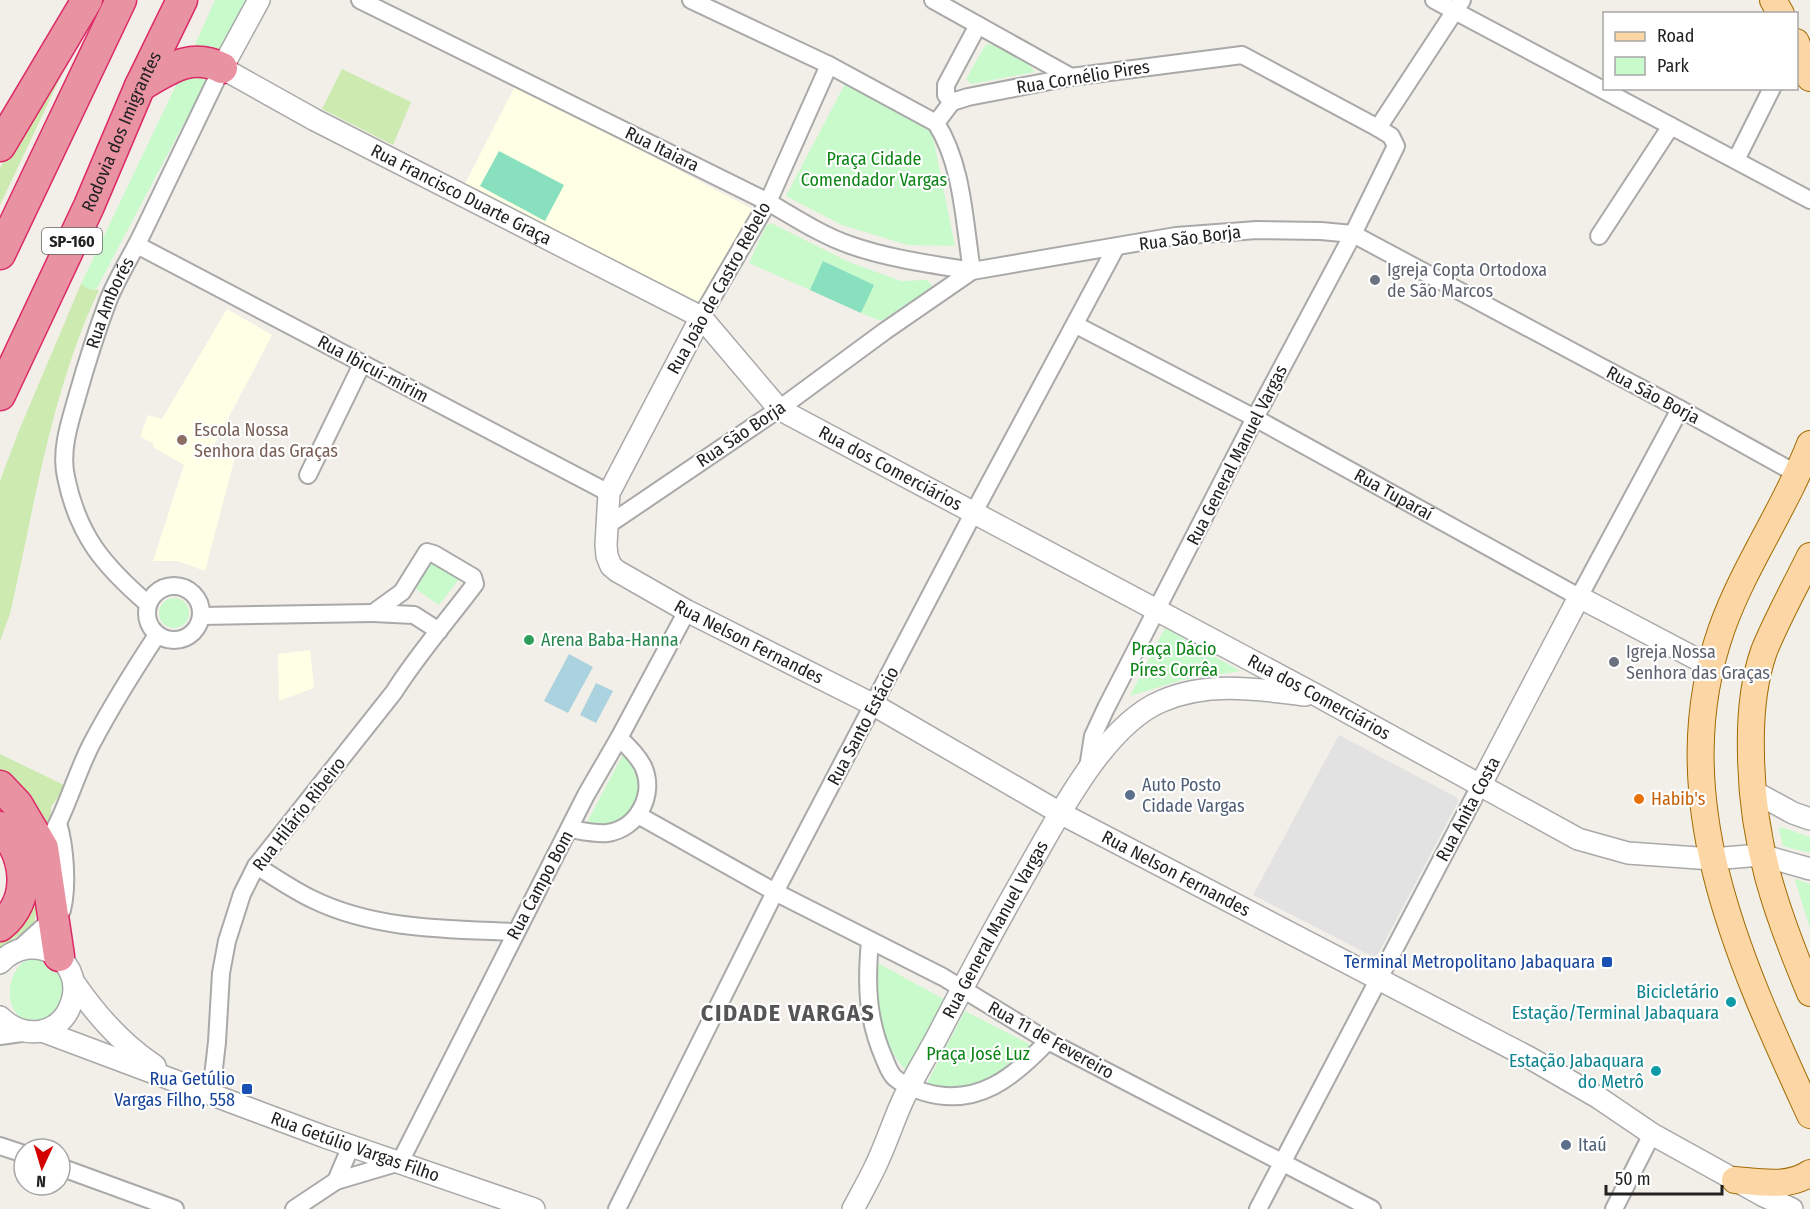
<svg xmlns="http://www.w3.org/2000/svg" width="1810" height="1209" viewBox="0 0 1810 1209" font-family="'Fira Sans Condensed',sans-serif">
	<style>
		.education { fill: #ffffe5 }
		.grass { fill: #cdebb0 }
		.park { fill: #c8facc }
		.pitch { fill: #88e0be }
		.parking { fill: #e2e2e2 }
		.water { fill: #aad3df }
		.lines { fill: none; stroke-linecap: round; stroke-linejoin: round }
		.minor-casing { stroke: #a9a9a9; stroke-width: 20 }
		.tertiary-casing { stroke: #a9a9a9; stroke-width: 24 }
		.primary-casing { stroke: #a06b00; stroke-width: 28 }
		.motorway-casing { stroke: #dc2a67; stroke-width: 33 }
		.minor { stroke: #fff; stroke-width: 16 }
		.tertiary { stroke: #fff; stroke-width: 21 }
		.primary { stroke: #fcd6a4; stroke-width: 26 }
		.motorway { stroke: #e892a2; stroke-width: 30 }
		.worship-dot { fill: #6b7280; stroke: #fff; stroke-width: 2 }
		.education-dot { fill: #8d6e63; stroke: #fff; stroke-width: 2 }
		.leisure-dot { fill: #2e9e5b; stroke: #fff; stroke-width: 2 }
		.service-dot { fill: #5c6f8a; stroke: #fff; stroke-width: 2 }
		.food-dot { fill: #e8710a; stroke: #fff; stroke-width: 2 }
		.transit-dot { fill: #1a4fb4; stroke: #fff; stroke-width: 2 }
		.culture-dot { fill: #0f9aa8; stroke: #fff; stroke-width: 2 }
		.labels { text-anchor: middle; stroke-width: 4.5; stroke-linejoin: round; paint-order: stroke }
		.shield { fill: #fff; stroke: #646464; stroke-width: 1.5 }
		.shield-label { font-size: 16px; font-weight: bold; fill: #222 }
		.street-label { font-size: 18px; fill: #222; stroke: #fff }
		.park-label { font-size: 18px; fill: #0c8416; stroke: #fff }
		.worship-label { font-size: 18px; fill: #5b616d; stroke: #fff; text-anchor: start }
		.education-label { font-size: 18px; fill: #785e54; stroke: #fff; text-anchor: start }
		.leisure-label { font-size: 18px; fill: #27864d; stroke: #fff; text-anchor: start }
		.service-label { font-size: 18px; fill: #4e5e75; stroke: #fff; text-anchor: start }
		.food-label { font-size: 18px; fill: #c56008; stroke: #fff; text-anchor: start }
		.transit-label { font-size: 18px; fill: #164399; stroke: #fff; text-anchor: end }
		.culture-label { font-size: 18px; fill: #0d838f; stroke: #fff; text-anchor: end }
		.district-label { font-size: 24px; font-weight: bold; letter-spacing: 1.5px; fill: #555; stroke: #fff }
	</style>
	<rect width="100%" height="100%" fill="#f2efe9"/>
	<!-- education -->
	<g class="education">
		<polygon points="516,84 752,209 700,306 465,184"/>
		<polygon points="227,309 272,335 212,449 235,457 205,571 178,561 153,561 184,465 153,447 153,443 140,437 148,415 162,419"/>
		<polygon points="310,650 314,688 279,701 278,654"/>
	</g>
	<!-- grass -->
	<g class="grass">
		<polygon points="77,38 79,38 0,205 0,168"/>
		<polygon points="342,69 411,102 393,145 322,109"/>
		<path d="M81 284 89 289 99 290C52 388 34 508 10 614L0 641V481L18 433Z"/>
		<polygon points="0,754 66,786 51,807 51,828 43,839 0,775"/>
		<polygon points="0,801 11,813 38,904 33,926 0,948 0,937 16,925 0,814"/>
	</g>
	<!-- park -->
	<g class="park">
		<polygon points="215,0 249,0 226,44 218,53 199,51 195,45"/>
		<path d="M986 44C1004 47 1024 57 1035 72L971 84 966 79Z"/>
		<path d="M202 74 205 81 202 89 97 288C91 291 86 288 81 284L179 79Z"/>
		<polygon points="846,82 931,127 955,246 908,245 842,225 786,196"/>
		<polygon points="771,223 849,262 901,281 927,280 933,287 881,321 861,313 873,285 824,261 810,290 749,263 766,226"/>
		<polygon points="430,560 459,579 439,605 416,589"/>
		<circle cx="174" cy="613" r="15"/>
		<polygon points="1165,628 1240,671 1182,680 1130,696"/>
		<polygon points="626,749 640,767 640,799 625,819 605,826 587,822"/>
		<polygon points="1781,827 1810,837 1810,853 1783,846 1779,829"/>
		<polygon points="1796,879 1810,884 1810,929 1795,880"/>
		<path d="M39 956C43 960 50 963 54 967 71 983 65 1012 43 1019 8 1030 0 984 22 963 27 960 32 957 39 956Z"/>
		<path d="M876 962 945 1000 907 1072C875 1036 878 1008 876 962Z"/>
		<polygon points="965,1011 1033,1046 992,1082 952,1089 927,1083"/>
	</g>
	<!-- pitch -->
	<g class="pitch">
		<polygon points="499,151 564,185 545,221 480,186"/>
		<polygon points="823,261 874,285 861,313 810,290"/>
	</g>
	<!-- parking -->
	<polygon class="parking" points="1339,735 1456,797 1459,800 1378,954 1374,957 1253,895"/>
	<!-- water -->
	<g class="water">
		<polygon points="569,654 593,667 568,713 544,701"/>
		<polygon points="596,683 613,691 596,723 580,715"/>
	</g>
	<g class="lines">
		<!-- minor casing -->
		<g class="minor-casing">
			<g id="minor">
				<path d="M360 0 768 202C794 217 821 235 850 245 890 259 931 264 972 271 964 222 963 165 936 123L829 65 691 0"/>
				<polyline points="933,0 1071,77"/>
				<polyline points="1434,0 1810,200"/>
				<polyline points="952,102 946,95 946,85 978,25"/>
				<polyline points="936,123 952,102 968,97 1071,77 1242,55 1378,128 1391,136 1396,146 1353,234 1255,418 1106,708 1093,736 1088,768"/>
				<polyline points="1378,128 1462,0"/>
				<polyline points="1736,160 1772,88"/>
				<polyline points="1599,236 1671,126"/>
				<polyline points="137,245 609,493"/>
				<polyline points="701,317 768,202 829,65"/>
				<path id="s1" d="M1076 325 1255 418 1579 597 1680 409"/>
				<polyline points="308,475 362,364"/>
				<polyline points="605,527 779,409 885,331 972,271 1176,236 1257,230 1321,231 1353,234 1680,409 1797,474"/>
				<circle cx="174" cy="613" r="27"/>
				<path id="s2" d="M148 604C104 566 78 536 66 477 60 450 70 422 77 397 86 365 96 333 108 301 117 278 132 255 143 232 169 177 196 123 222 68"/>
				<polyline points="201,616 373,613"/>
				<polyline points="638,815 775,892 943,977 1048,1041 1372,1209"/>
				<path d="M570 829C582 831 595 834 607 833 638 829 656 794 643 766 637 755 629 747 619 738"/>
				<path d="M43 848C66 816 74 777 92 743 112 705 134 670 157 635"/>
				<path d="M256 866C275 877 293 890 312 899 375 930 447 929 515 932"/>
				<path d="M870 941C866 984 867 1019 884 1058 887 1065 890 1074 895 1078 903 1085 914 1089 924 1092 977 1108 1014 1077 1048 1041"/>
				<path d="M18 950 62 910C68 886 65 846 58 823"/>
				<polyline points="0,1036 29,1032"/>
				<path d="M211 1094 217 1042 221 973 227 941 242 894 256 866 394 692C418 654 448 620 475 584L473 577 434 554 427 552 402 592 373 613 414 615 439 631"/>
				<polyline points="0,1146 24,1154"/>
				<polyline points="60,1167 175,1209"/>
				<polyline points="336,1181 351,1146"/>
				<polyline points="294,1209 336,1181 400,1162 586,795 619,738 687,611"/>
				<polyline points="617,1209 775,892 974,512 1116,247"/>
				<polyline points="1258,1209 1480,786"/>
				<polyline points="1614,1209 1652,1134"/>
			</g>
		</g>
		<!-- tertiary casing -->
		<g class="tertiary-casing">
			<g id="tertiary">
				<path id="s3" d="M259 0 222 68 315 120 701 317 779 409 1318 696 1578 839 1628 853 1712 859 1761 855 1810 869"/>
				<path id="s4" d="M701 317 609 493 606 545 607 556 611 566 617 571 687 611 874 705 1060 813 1530 1058 1599 1098 1652 1134 1764 1196 1792 1209"/>
				<polyline points="1480,786 1579,597 1710,666"/>
				<polyline points="1751,790 1793,813 1810,819"/>
				<path d="M0 963C34 926 91 963 69 1009 64 1020 54 1028 42 1031 25 1034 11 1028 0 1017"/>
				<path d="M75 984C97 1016 122 1044 155 1066"/>
				<path id="s5" d="M42 1031 325 1137 534 1209"/>
				<path id="s6" d="M853 1209C861 1194 869 1180 876 1165 886 1144 893 1122 902 1102 912 1080 925 1059 937 1037 966 981 996 925 1028 869 1058 817 1104 725 1162 701 1208 681 1257 689 1305 695"/>
			</g>
		</g>
		<!-- primary casing -->
		<g class="primary-casing">
			<g id="primary">
				<polyline points="1773,0 1781,14"/>
				<polyline points="1796,42 1810,78"/>
				<path d="M1810 444C1786 507 1745 564 1722 628 1662 798 1740 962 1810 1115"/>
				<path d="M1810 556C1795 587 1777 619 1764 651 1752 685 1750 720 1751 755 1752 844 1776 912 1810 993"/>
				<path d="M1735 1180C1759 1182 1789 1188 1810 1173"/>
			</g>
		</g>
		<!-- motorway casing -->
		<g class="motorway-casing">
			<g id="motorway">
				<path d="M140 86C168 70 190 52 222 68"/>
				<polyline points="0,146 87,0"/>
				<polyline points="0,254 121,0"/>
				<path id="s7" d="M0 395 89 206 140 86 182 0"/>
				<polyline points="0,786 17,804 43,848 59,956"/>
				<path d="M0 827C27 855 33 900 0 926"/>
			</g>
		</g>
		<!-- minor -->
		<use href="#minor" class="minor"/>
		<!-- tertiary -->
		<use href="#tertiary" class="tertiary"/>
		<!-- primary -->
		<use href="#primary" class="primary"/>
		<!-- motorway -->
		<use href="#motorway" class="motorway"/>
	</g>
	<!-- markers -->
	<g class="worship-dot">
		<circle cx="1375" cy="280" r="6"/>
		<circle cx="1614" cy="662" r="6"/>
	</g>
	<circle class="education-dot" cx="182" cy="440" r="6"/>
	<circle class="leisure-dot" cx="529" cy="640" r="6"/>
	<g class="service-dot">
		<circle cx="1130" cy="795" r="6"/>
		<circle cx="1566" cy="1145" r="6"/>
	</g>
	<circle class="food-dot" cx="1639" cy="799" r="6"/>
	<g class="transit-dot">
		<rect x="1601" y="956" width="12" height="12" rx="3"/>
		<rect x="241" y="1083" width="12" height="12" rx="3"/>
	</g>
	<g class="culture-dot">
		<circle cx="1731" cy="1002" r="6"/>
		<circle cx="1656" cy="1071" r="6"/>
	</g>
	<g class="labels">
		<!-- shield labels -->
		<rect class="shield" x="42" y="228" width="60" height="26" rx="4.5"/>
		<g class="shield-label">
			<text x="72" y="247">SP-160</text>
		</g>
		<!-- street labels -->
		<g class="street-label">
			<text transform="translate(1083 77) rotate(-9)" y="6">Rua Cornélio Pires</text>
			<text dy="6" stroke="none"><textPath href="#s7" startOffset="290">Rodovia dos Imigrantes</textPath></text>
			<text transform="translate(662 149) rotate(26)" y="6">Rua Itaiara</text>
			<text dy="6" stroke="none"><textPath href="#s3" startOffset="348">Rua Francisco Duarte Graça</textPath></text>
			<text transform="translate(1190 238) rotate(-7)" y="6">Rua São Borja</text>
			<text transform="translate(719 288) rotate(-61)" y="6">Rua João de Castro Rebelo</text>
			<text dy="6" stroke="none"><textPath href="#s2" startOffset="336">Rua Amborés</textPath></text>
			<text transform="translate(373 369) rotate(28)" y="6">Rua Ibicuí-mirim</text>
			<text transform="translate(1653 395) rotate(28)" y="6">Rua São Borja</text>
			<text transform="translate(741 434) rotate(-34)" y="6">Rua São Borja</text>
			<text transform="translate(1237 455) rotate(-63)" y="6">Rua General Manuel Vargas</text>
			<text dy="6" stroke="none"><textPath href="#s3" startOffset="864">Rua dos Comerciários</textPath></text>
			<text dy="6" stroke="none"><textPath href="#s1" startOffset="360">Rua Tuparaí</textPath></text>
			<text dy="6" stroke="none"><textPath href="#s4" startOffset="430">Rua Nelson Fernandes</textPath></text>
			<text dy="6" stroke="none"><textPath href="#s3" startOffset="1350">Rua dos Comerciários</textPath></text>
			<text transform="translate(863 726) rotate(-62)" y="6">Rua Santo Estácio</text>
			<text transform="translate(1468 809) rotate(-62)" y="6">Rua Anita Costa</text>
			<text transform="translate(299 814) rotate(-52)" y="6">Rua Hilário Ribeiro</text>
			<text dy="6" stroke="none"><textPath href="#s4" startOffset="916">Rua Nelson Fernandes</textPath></text>
			<text transform="translate(540 885) rotate(-62)" y="6">Rua Campo Bom</text>
			<text dy="6" stroke="none"><textPath href="#s6" startOffset="314">Rua General Manuel Vargas</textPath></text>
			<text transform="translate(1051 1040) rotate(29)" y="6">Rua 11 de Fevereiro</text>
			<text dy="6" stroke="none"><textPath href="#s5" startOffset="334">Rua Getúlio Vargas Filho</textPath></text>
		</g>
		<!-- park labels -->
		<g class="park-label">
			<text x="874" y="165">Praça Cidade<tspan x="874" dy="21">Comendador Vargas</tspan></text>
			<text x="1174" y="655">Praça Dácio<tspan x="1174" dy="21">Píres Corrêa</tspan></text>
			<text x="978" y="1060">Praça José Luz</text>
		</g>
		<!-- worship labels -->
		<g class="worship-label">
			<text x="1387" y="276">Igreja Copta Ortodoxa<tspan x="1387" dy="21">de São Marcos</tspan></text>
			<text x="1626" y="658">Igreja Nossa<tspan x="1626" dy="21">Senhora das Graças</tspan></text>
		</g>
		<!-- education labels -->
		<g class="education-label">
			<text x="194" y="436">Escola Nossa<tspan x="194" dy="21">Senhora das Graças</tspan></text>
		</g>
		<!-- leisure labels -->
		<g class="leisure-label">
			<text x="541" y="646">Arena Baba-Hanna</text>
		</g>
		<!-- service labels -->
		<g class="service-label">
			<text x="1142" y="791">Auto Posto<tspan x="1142" dy="21">Cidade Vargas</tspan></text>
			<text x="1578" y="1151">Itaú</text>
		</g>
		<!-- food labels -->
		<g class="food-label">
			<text x="1651" y="805">Habib's</text>
		</g>
		<!-- transit labels -->
		<g class="transit-label">
			<text x="1595" y="968">Terminal Metropolitano Jabaquara</text>
			<text x="235" y="1085">Rua Getúlio<tspan x="235" dy="21">Vargas Filho, 558</tspan></text>
		</g>
		<!-- culture labels -->
		<g class="culture-label">
			<text x="1719" y="998">Bicicletário<tspan x="1719" dy="21">Estação/Terminal Jabaquara</tspan></text>
			<text x="1644" y="1067">Estação Jabaquara<tspan x="1644" dy="21">do Metrô</tspan></text>
		</g>
		<!-- district labels -->
		<g class="district-label">
			<text x="788" y="1021">CIDADE VARGAS</text>
		</g>
	</g>
	<!-- legend -->
	<rect x="1603" y="12" width="195" height="78" fill="#ffffff" stroke="#a7a7a7" stroke-width="1.5"/>
	<rect x="1615" y="32" width="30" height="9" fill="#fcd6a4" stroke="#a7a7a7" stroke-width="1.5"/>
	<text x="1657" y="42" font-size="18" fill="#222222">Road</text>
	<rect x="1615" y="57" width="30" height="18" fill="#c8facc" stroke="#a7a7a7" stroke-width="1.5"/>
	<text x="1657" y="72" font-size="18" fill="#222222">Park</text>
	<!-- north arrow -->
	<g transform="translate(42 1167) rotate(184)"><circle r="28" fill="#ffffff" stroke="#a7a7a7" stroke-width="1.5"/>
	<path d="M0-4.5L10 22L0 15L-10 22Z" fill="#d40000"/>
	<text y="-9" font-size="16" font-weight="bold" text-anchor="middle" fill="#222222">N</text>
	</g>
	<!-- scale -->
	<path d="M1606 1185v9h116v-9" fill="none" stroke="#222222" stroke-width="3"/>
	<text x="1615" y="1185" font-size="18" fill="#222222" stroke="#ffffff" stroke-width="4.5" paint-order="stroke">50 m</text>
</svg>
